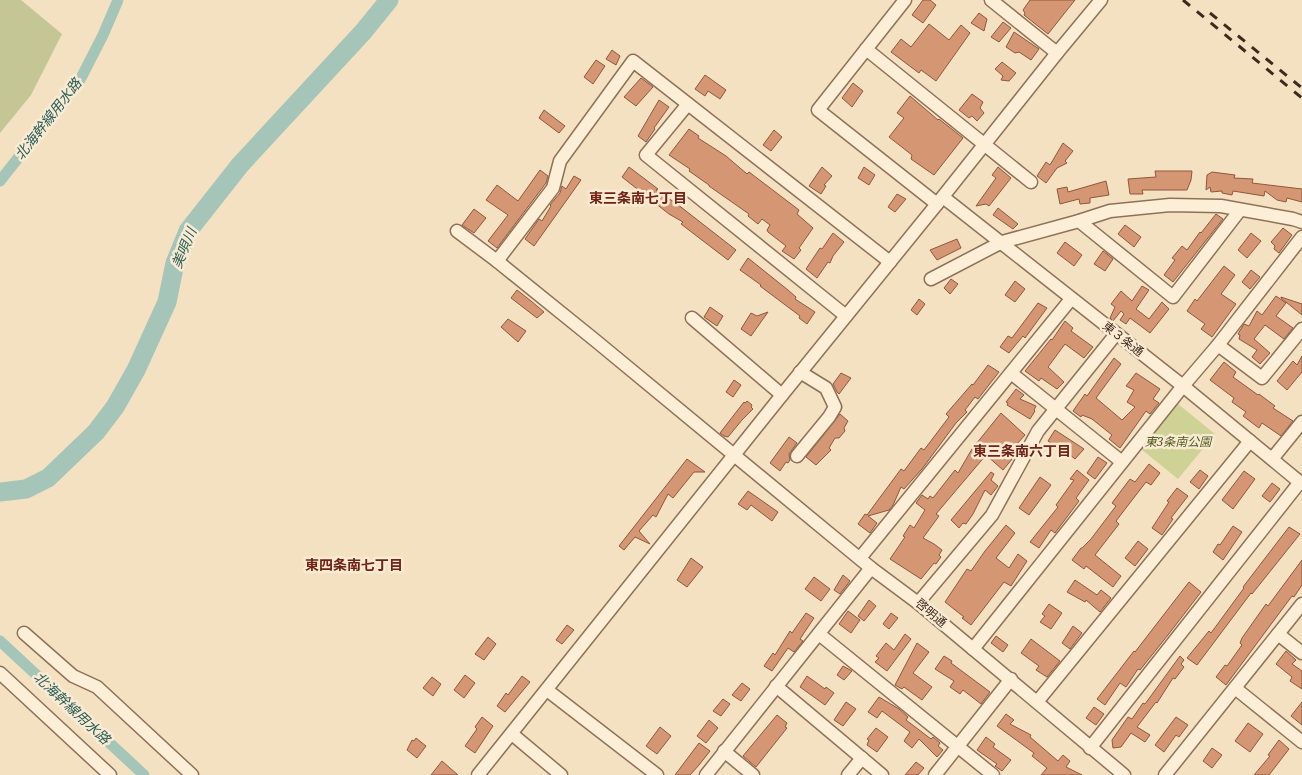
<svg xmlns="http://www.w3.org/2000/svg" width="1302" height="775" viewBox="0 0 1302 775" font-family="'Noto Serif','Noto Sans JP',serif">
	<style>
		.green { fill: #cfd295 }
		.cemetery { fill: #c4c695 }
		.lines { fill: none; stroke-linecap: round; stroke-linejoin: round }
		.canal { stroke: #a5c5b9; stroke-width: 11 }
		.river { stroke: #a5c5b9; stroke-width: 19 }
		.building { fill: #d59674; stroke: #91573a }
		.minor-casing { stroke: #8f7157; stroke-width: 15 }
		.minor { stroke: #fceed7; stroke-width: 12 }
		.rail { stroke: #3d2a1d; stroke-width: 3; stroke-dasharray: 9 9; stroke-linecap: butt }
		.labels { text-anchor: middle; stroke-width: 5; stroke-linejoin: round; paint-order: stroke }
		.street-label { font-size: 12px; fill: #3d2a1d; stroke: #f9ebd3 }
		.park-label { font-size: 12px; font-style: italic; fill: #515c21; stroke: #f9ebd3 }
		.water-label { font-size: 14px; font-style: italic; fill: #2a5f58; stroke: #f9ebd3 }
		.neighbourhood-label { font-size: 14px; font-weight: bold; fill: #6f2417; stroke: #f9ebd3 }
	</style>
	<rect width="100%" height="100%" fill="#f3e1c2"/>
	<!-- green -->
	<polygon class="green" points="1178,404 1215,434 1178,479 1141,449"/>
	<!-- cemetery -->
	<polygon class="cemetery" points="0,0 21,0 62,34 31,95 0,133"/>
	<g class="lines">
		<!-- canal -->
		<g class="canal">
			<polyline points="0,181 81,78 103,35 118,0"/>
			<polyline points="0,641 144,775"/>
		</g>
		<!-- river -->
		<polyline class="river" points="0,492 26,489 48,478 96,432 115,407 136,370 167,302 175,263 188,231 240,165 363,32 389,0"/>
	</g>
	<!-- building -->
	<g class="building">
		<polygon points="923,0 930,0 936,5 923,23 912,15"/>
		<polygon points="1030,0 1075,0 1048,34 1024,15 1025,13 1023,10"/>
		<polygon points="979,13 987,19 984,31 971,23"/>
		<polygon points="1003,22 1011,28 999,42 991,37"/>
		<polygon points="929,24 949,40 961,25 970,33 936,81 921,70 919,73 891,52 901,39 911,47"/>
		<polygon points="1014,32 1039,49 1031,60 1019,52 1015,53 1006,47"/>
		<polygon points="612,50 620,56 616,65 606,59"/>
		<polygon points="596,60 605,66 593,84 584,77"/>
		<polygon points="1002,62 1016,73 1009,81 1001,80 1003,76 995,69"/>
		<polygon points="705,75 726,90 720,99 708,91 705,96 695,89"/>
		<polygon points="641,78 653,87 636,106 624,97"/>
		<polygon points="853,83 863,91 852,107 842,98"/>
		<polygon points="972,94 983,102 980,108 984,113 977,121 972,116 969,118 959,110"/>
		<polygon points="910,96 938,120 939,119 963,138 934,175 911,159 912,155 889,137 904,118 897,113"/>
		<polygon points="659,100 669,107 654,128 655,129 646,142 638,136"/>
		<polygon points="544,110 565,126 559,133 539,118"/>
		<polygon points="689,129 699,136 698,138 726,156 747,174 749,172 799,210 797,214 813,228 799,248 801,250 794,259 782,251 786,246 768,232 767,230 770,225 762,219 758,224 748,216 749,214 709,186 709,185 689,171 690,169 669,155"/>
		<polygon points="774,130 782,137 771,151 763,145"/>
		<polygon points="1063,143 1073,151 1065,161 1067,163 1057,168 1046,183 1037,176 1046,162 1050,165"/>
		<polygon points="629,167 658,189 656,190 677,204 736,250 728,260 681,224 683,222 669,214 622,177"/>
		<polygon points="822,167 832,176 824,185 826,186 821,194 809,186"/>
		<polygon points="864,167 875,175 869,185 858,178"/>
		<polygon points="998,167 1011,178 989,206 986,204 976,206 996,178 992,175"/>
		<polygon points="540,170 548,176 546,183 497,248 488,241 508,215 486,200 497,185 518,201"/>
		<polygon points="1155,171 1192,171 1191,180 1187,190 1142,190 1143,194 1130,194 1128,179 1156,177"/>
		<polygon points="1212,172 1235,175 1234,178 1253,179 1252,183 1302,189 1302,202 1287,198 1286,202 1277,200 1265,191 1264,196 1233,191 1232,195 1222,193 1222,191 1211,192 1210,187 1206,190 1207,175"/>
		<polygon points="574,176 581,180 534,246 525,239 539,219 542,221 551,206 550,205 560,193 562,186 566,189"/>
		<polygon points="1106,181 1109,195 1090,198 1090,203 1080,204 1079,199 1060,204 1057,189 1067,187 1068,192"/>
		<polygon points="897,194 906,199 895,212 888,207"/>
		<polygon points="998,208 1018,224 1013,229 993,215"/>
		<polygon points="474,209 486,218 474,233 462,225"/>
		<polygon points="1216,214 1223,219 1173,282 1164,275 1175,260 1172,258 1182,246 1187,250 1200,232 1201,233"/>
		<polygon points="1125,225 1141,237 1134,247 1118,234"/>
		<polygon points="1283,228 1292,235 1279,253 1274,249 1275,246 1271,242"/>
		<polygon points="833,233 844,242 833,256 830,263 828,262 817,278 806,269 820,248 822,249"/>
		<polygon points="1251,233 1261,241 1247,258 1238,250"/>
		<polygon points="957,239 961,248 937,260 930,250"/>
		<polygon points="1065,242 1082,255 1074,266 1057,253"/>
		<polygon points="1103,251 1113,259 1105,271 1094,264"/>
		<polygon points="748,258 788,290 796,297 795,299 815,312 807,324 799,318 800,316 760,286 761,285 740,270"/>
		<polygon points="1224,266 1235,275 1221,294 1236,304 1212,337 1201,329 1205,324 1187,311 1195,299 1197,301"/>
		<polygon points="1251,270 1260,277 1250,289 1242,282"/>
		<polygon points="951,279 958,284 950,294 944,288"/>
		<polygon points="1015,281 1025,289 1015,302 1005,295"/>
		<polygon points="1142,286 1149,290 1136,309 1149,319 1162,302 1169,309 1150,333 1130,318 1126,324 1120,320 1124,314 1121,311 1113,321 1110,318 1115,307 1111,304 1121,291 1132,301"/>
		<polygon points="517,290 531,301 544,312 537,318 511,298"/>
		<polygon points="1276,296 1286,303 1276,316 1293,328 1284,339 1265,325 1254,339 1270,353 1260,364 1252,357 1257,350 1239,339 1240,335 1238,334 1244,324 1249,326 1257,311 1262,315"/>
		<polygon points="1281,297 1302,304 1302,315 1281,298"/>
		<polygon points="919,299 925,304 917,315 911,310"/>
		<polygon points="1038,303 1047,308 1025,338 1023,336 1009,353 1000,347 1008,336 1012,338"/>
		<polygon points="710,307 723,316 717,326 704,317"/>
		<polygon points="768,312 751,336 741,329 751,313 757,316"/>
		<polygon points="508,319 526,331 518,342 501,327"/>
		<polygon points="1065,321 1073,328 1071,331 1093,347 1084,358 1065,344 1048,367 1064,382 1057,389 1041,378 1039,381 1025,371 1051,339 1052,340"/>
		<polygon points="1302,356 1302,372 1287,390 1277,381 1293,361 1297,365"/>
		<polygon points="1114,358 1121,364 1096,398 1122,420 1135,407 1127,402 1134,390 1126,386 1136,373 1160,389 1153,399 1159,403 1150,414 1146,411 1120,448 1109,439 1112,435 1092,419 1082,415 1081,417 1073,411 1085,394 1087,396"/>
		<polygon points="1224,362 1236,372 1233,377 1258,395 1259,394 1275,406 1273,408 1293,421 1281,436 1262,423 1259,428 1243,416 1246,412 1232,402 1234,398 1210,380"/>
		<polygon points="988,365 999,372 978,399 975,397 965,410 967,412 956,423 922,469 904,489 901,487 893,505 889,510 868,516 877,523 870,533 858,524 865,514 867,515 901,469 904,471 921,448 924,450 949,417 946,414 972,384 973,385"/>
		<polygon points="841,373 851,378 839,394 837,392 833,384"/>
		<polygon points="734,380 741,385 733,397 726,392"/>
		<polygon points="1016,389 1024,395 1020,399 1036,406 1034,410 1035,411 1030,419 1007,405 1008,403 1006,402"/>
		<polygon points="747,401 752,405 751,407 753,409 742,420 728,437 724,436 720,433 744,402 745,403"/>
		<polygon points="1001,413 1025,435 1008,454 1013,458 1003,470 986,455 936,514 939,516 923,538 934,544 942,550 939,555 941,557 936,564 934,563 921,579 890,559 905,537 903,536 910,525 914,528 925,510 916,503 922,495 928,499 930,496 933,498 955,470 958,473 972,449"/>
		<polygon points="840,414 848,421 844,428 845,431 839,438 835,438 829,448 831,450 816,465 806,457"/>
		<polygon points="1055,430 1084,449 1075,459 1058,445 1056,447 1048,441"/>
		<polygon points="789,437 797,443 789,454 790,460 788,463 786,462 780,471 770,463"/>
		<polygon points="1098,457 1107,463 1095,479 1087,473"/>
		<polygon points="687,459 705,472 694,472 673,498 668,494 656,517 653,515 639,531 650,544 635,537 624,550 619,546"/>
		<polygon points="1149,464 1160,473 1151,485 1146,482 1116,521 1119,524 1095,555 1121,576 1113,587 1086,566 1084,569 1072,560 1081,548 1082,548 1091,539 1116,506 1112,503 1130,479 1135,482"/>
		<polygon points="1077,470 1089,480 1076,498 1079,501 1055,533 1051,530 1039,548 1030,542 1058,507 1056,505 1074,480 1070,479"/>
		<polygon points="1200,470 1208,476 1199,489 1190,482"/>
		<polygon points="1244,471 1255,479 1233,509 1222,500"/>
		<polygon points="991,472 994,474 991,480 998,486 991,495 985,490 973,514 966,524 963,523 959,528 951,520"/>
		<polygon points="1040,477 1051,485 1029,515 1019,508"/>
		<polygon points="1272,483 1280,489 1270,502 1262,496"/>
		<polygon points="1177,488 1188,496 1171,518 1173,519 1162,535 1152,528 1169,502 1167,501"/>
		<polygon points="748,491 778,512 772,521 751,505 747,510 738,504"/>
		<polygon points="1006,525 1015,533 996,558 1009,568 1018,554 1027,561 1011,586 1004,582 971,625 962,618 964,617 945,602 967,569 971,571 985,551"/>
		<polygon points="1233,526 1242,532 1223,560 1213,552 1218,544 1220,545"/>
		<polygon points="1289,527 1300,534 1252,594 1251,593 1197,665 1187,658 1209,631 1211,633 1244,588 1243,587"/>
		<polygon points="1138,541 1148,549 1135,566 1125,558"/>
		<polygon points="691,558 703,567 687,587 677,580"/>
		<polygon points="1302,560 1302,585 1294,597 1292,596 1226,685 1216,677 1225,665 1227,666 1242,645 1240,643 1242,638 1266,604 1268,606"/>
		<polygon points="843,575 850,581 840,594 834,590"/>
		<polygon points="814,577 830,589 821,601 805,589"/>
		<polygon points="1075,580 1097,595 1101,590 1111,598 1100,612 1086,600 1085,602 1067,592"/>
		<polygon points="1189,582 1201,592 1168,635 1140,670 1138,669 1126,687 1120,683 1105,705 1097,699 1134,651 1135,652"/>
		<polygon points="869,600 876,606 864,621 858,616"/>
		<polygon points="1049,604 1062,613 1051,629 1040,622 1045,616 1042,614"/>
		<polygon points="848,611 860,620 851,633 839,624"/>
		<polygon points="806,613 814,618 800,639 803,641 794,652 788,648 772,671 764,666 773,653 775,655 790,631 792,633"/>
		<polygon points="891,613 898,618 889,629 883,624"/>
		<polygon points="567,625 574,630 562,644 556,640"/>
		<polygon points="1073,626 1082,633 1070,649 1062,643"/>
		<polygon points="905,634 911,639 887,671 875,662 879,658 876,656 886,643 894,650"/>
		<polygon points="996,636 1008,645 1003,652 991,643"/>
		<polygon points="488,637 496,644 484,660 475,654"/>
		<polygon points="1031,639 1060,661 1047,677 1036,670 1039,666 1021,653"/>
		<polygon points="917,643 929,652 913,673 932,687 922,700 904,687 902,689 895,685"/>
		<polygon points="1286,651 1296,660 1292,664 1302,671 1302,689 1290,681 1292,677 1276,664"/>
		<polygon points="944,656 952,661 951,663 990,692 981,704 963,690 960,694 950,687 954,681 935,669"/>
		<polygon points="1180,656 1184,660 1181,664 1184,667 1175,679 1173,678 1157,703 1156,702 1137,727 1150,735 1145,742 1131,733 1121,747 1113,748 1112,740 1128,717 1132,719 1143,703 1145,704"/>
		<polygon points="843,666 852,671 844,680 837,675"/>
		<polygon points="465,675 475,683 464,698 454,690"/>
		<polygon points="522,676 530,682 505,712 497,706 506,693 508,695"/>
		<polygon points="807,676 825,689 826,687 834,693 825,705 800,687"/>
		<polygon points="432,677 441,684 433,696 423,688"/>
		<polygon points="742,683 750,689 741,701 732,695"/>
		<polygon points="879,697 899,709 908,717 906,720 931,739 933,737 940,743 938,746 943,750 937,757 919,739 912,748 904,741 910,732 882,711 877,718 868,712"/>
		<polygon points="723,699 730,704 721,716 713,711"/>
		<polygon points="846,702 856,709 843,726 834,720"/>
		<polygon points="1302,702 1302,725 1291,716"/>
		<polygon points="1094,707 1104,714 1096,725 1086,718"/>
		<polygon points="1006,714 1014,720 1010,724 1031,735 1030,737 1058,761 1063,755 1070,761 1066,767 1082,775 1041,775 1047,768 1032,756 1034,753 997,726"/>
		<polygon points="777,715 787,723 785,727 787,728 756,767 743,756"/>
		<polygon points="482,717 493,726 475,753 465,746 477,729 475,727"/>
		<polygon points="1176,717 1188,725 1179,737 1176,735 1164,752 1155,745"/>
		<polygon points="709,720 718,728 706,743 697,736"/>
		<polygon points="1248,723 1263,734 1250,752 1235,741"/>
		<polygon points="660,727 671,736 657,754 646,746"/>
		<polygon points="876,728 888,737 877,752 867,745 869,740 867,739"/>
		<polygon points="986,737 995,744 993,747 1011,760 1002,771 995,766 997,764 977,750"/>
		<polygon points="416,738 426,746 417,758 407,750 412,740 414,741"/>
		<polygon points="1279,740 1289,749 1269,775 1254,775 1270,756 1268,755"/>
		<polygon points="699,743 710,751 699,765 690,775 675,775"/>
		<polygon points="1212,748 1222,755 1212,768 1203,761"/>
		<polygon points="442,761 458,775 431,775"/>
		<polygon points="916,762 924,768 918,775 905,775"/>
	</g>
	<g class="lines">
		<!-- minor casing -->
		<g class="minor-casing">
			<g id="minor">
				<polyline points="905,0 818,110 937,204"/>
				<polyline points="991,0 1057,53"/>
				<polyline points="866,49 1031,182"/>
				<polyline points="943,197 1183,386 1302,484"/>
				<polyline points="1079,221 1173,297 1240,210"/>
				<polyline points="457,231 497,261 596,341 871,568 918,603 1124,775"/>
				<polyline points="497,261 553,188 560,161 633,61 688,104"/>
				<polyline points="931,279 1002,242 1079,221 1110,211 1170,205 1221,206 1293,219 1302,222"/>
				<polyline points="846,316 646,155 688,104 890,262"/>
				<polyline points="692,318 782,395"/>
				<polyline points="1218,345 1262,378 1302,329"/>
				<polyline points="1011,373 1122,462"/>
				<polyline points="797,456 829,417 835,407 826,388 800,372"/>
				<polyline points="1272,459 1302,422"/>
				<polyline points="860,558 1071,299"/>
				<polyline points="918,603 992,515 1038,431 1116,334"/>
				<polyline points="24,633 73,676 97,687 192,775"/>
				<polyline points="819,634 993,775"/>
				<polyline points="1278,634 1302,653"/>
				<polyline points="973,649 1183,386 1218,345 1302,237"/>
				<polyline points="0,673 110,775"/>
				<polyline points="776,686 882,775"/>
				<polyline points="1235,688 1302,742"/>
				<polyline points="547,690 657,775"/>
				<polyline points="1037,702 1250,441"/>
				<polyline points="512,734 561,775"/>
				<polyline points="1090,748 1300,482"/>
				<polyline points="724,751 753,775"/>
				<polyline points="478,775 782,395 937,204 1057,53 1101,0"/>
				<polyline points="706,775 871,568"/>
				<polyline points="848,775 862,758"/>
				<polyline points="935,775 1011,679"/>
				<polyline points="1165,775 1302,604"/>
			</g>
		</g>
		<!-- minor -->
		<use href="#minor" class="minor"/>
		<!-- rail -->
		<g class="rail">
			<polyline points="1183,0 1302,98"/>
			<polyline points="1210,13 1302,88"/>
		</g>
	</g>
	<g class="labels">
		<!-- street labels -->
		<g class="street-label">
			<text transform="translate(1123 339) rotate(38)" y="4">東３条通</text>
			<text transform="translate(931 613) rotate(40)" y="4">啓明通</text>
		</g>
		<!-- park labels -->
		<g class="park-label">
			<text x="1178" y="446">東3条南公園</text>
		</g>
		<!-- water labels -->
		<g class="water-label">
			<text transform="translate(48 119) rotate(-52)" y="5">北海幹線用水路</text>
			<text transform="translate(184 248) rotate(-67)" y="5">美唄川</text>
			<text transform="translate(72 708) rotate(43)" y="5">北海幹線用水路</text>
		</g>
		<!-- neighbourhood labels -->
		<g class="neighbourhood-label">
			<text x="638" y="203">東三条南七丁目</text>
			<text x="1022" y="456">東三条南六丁目</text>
			<text x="354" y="570">東四条南七丁目</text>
		</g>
	</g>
</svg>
